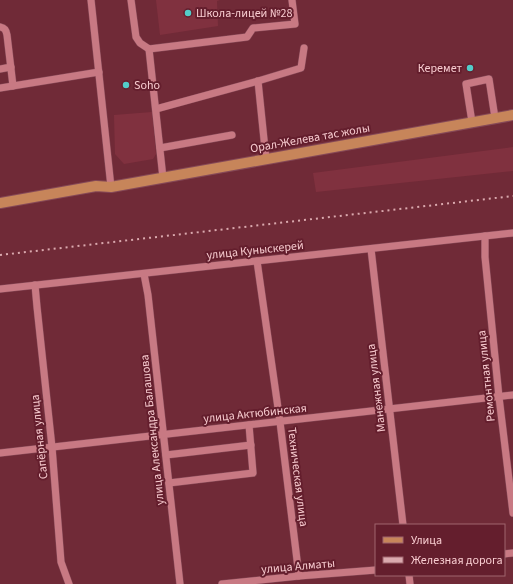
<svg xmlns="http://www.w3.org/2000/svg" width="513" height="584" viewBox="0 0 513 584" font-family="'Source Sans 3',sans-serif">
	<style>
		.built { fill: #80313f }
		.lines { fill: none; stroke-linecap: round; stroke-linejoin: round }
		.minor-casing { stroke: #864957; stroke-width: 8 }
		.major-casing { stroke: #864957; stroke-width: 12 }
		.minor { stroke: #c87983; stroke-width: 7 }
		.major { stroke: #c7855a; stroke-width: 10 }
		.rail { stroke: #daa9ae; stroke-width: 2; stroke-dasharray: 2 4; stroke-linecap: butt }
		.poi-dot { fill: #53cdc9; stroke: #641e2d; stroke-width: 1.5 }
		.labels { text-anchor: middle; stroke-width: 4; stroke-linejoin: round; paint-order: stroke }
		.poi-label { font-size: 12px; fill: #f8ccd0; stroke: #641e2d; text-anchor: start }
		.street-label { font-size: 12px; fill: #f8ccd0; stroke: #641e2d }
	</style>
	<rect width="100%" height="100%" fill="#702a37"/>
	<!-- built -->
	<g class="built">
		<polygon points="156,0 220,0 217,1 218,26 160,35"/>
		<polygon points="152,112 156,154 153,159 124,164 115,154 114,115"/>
		<polygon points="513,147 513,171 316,192 313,173"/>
	</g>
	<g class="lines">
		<!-- minor casing -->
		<g class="minor-casing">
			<g id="minor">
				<polyline points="91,0 111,187"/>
				<polyline points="131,0 136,37 140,43 149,49 247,37 253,28 295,24 292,0"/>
				<path d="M0 27C5 28 6 30 7 35L13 86"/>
				<polyline points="149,49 163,178"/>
				<polyline points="0,69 11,67"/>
				<polyline points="258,81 266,159"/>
				<polyline points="0,88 99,72"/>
				<polyline points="156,109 258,81 301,68 304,48"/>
				<polyline points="472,122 466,84 489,79 495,118"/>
				<polyline points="160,148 232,135"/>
				<polyline points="485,236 485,257 499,397 513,513"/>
				<polyline points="371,249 403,525"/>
				<polyline points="257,261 280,422 299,576"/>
				<polyline points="144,274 148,295 180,584"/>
				<polyline points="35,285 37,307 52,447 61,562 69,584"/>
				<polyline points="0,289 513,233"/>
				<polyline points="0,453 513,395"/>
				<polyline points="166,455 251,445"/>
				<polyline points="169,483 253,473 249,425"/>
				<polyline points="504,554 513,553"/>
				<polyline points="409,575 410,584"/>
				<polyline points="222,584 299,576 376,570"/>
			</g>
		</g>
		<!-- major casing -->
		<g class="major-casing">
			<polyline id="major" points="0,203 96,186 111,187 513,115"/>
		</g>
		<!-- minor -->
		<use href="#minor" class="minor"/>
		<!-- major -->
		<use href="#major" class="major"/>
		<!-- rail -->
		<polyline class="rail" points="0,255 513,196"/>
	</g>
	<!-- markers -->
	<g class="poi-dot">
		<circle cx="188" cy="13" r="4"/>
		<circle cx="470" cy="68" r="4"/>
		<circle cx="126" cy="85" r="4"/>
	</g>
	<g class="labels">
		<!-- poi labels -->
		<g class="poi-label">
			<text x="196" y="17">Школа-лицей №28</text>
			<text x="462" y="72" text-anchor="end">Керемет</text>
			<text x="134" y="89">Soho</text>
		</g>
		<!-- street labels -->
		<g class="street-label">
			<text transform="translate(310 138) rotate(-10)" y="4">Орал-Желева тас жолы</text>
			<text transform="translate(255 250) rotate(-6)" y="4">улица Куныскерей</text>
			<text transform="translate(486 376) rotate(-96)" y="4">Ремонтная улица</text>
			<text transform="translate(376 388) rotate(-97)" y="4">Манежная улица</text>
			<text transform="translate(255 413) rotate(-6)" y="4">улица Актюбинская</text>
			<text transform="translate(152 430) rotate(-96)" y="4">улица Александра Балашова</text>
			<text transform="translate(39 437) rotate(-96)" y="4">Сапёрная улица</text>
			<text transform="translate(298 477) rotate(83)" y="4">Техническая улица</text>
			<text transform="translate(298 566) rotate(-5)" y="4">улица Алматы</text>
		</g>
	</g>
	<!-- legend -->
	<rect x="375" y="524" width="130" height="52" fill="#641e2d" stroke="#9f646e"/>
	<rect x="383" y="537" width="20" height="6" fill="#c7855a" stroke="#9f646e"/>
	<text x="411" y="544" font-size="12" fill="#f8ccd0">Улица</text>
	<rect x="383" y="557" width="20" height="6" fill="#daa9ae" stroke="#9f646e"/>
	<text x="411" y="564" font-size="12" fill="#f8ccd0">Железная дорога</text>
</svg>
